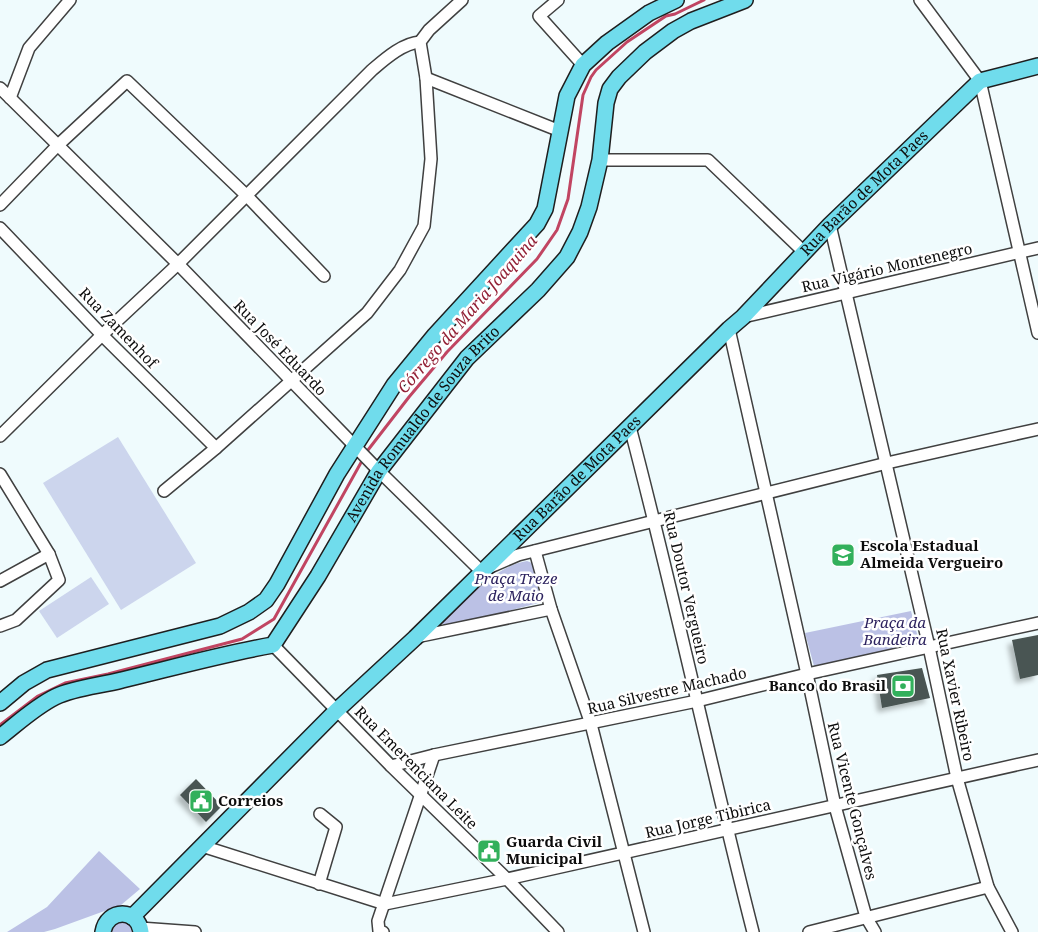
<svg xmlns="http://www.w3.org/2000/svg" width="1038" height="932" viewBox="0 0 1038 932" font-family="'Noto Serif',serif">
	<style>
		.green { fill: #bbc1e5 }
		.pitch { fill: #ccd5ed }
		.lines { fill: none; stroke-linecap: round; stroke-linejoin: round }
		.stream { stroke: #c14562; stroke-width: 3 }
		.building { fill: #4a5552; filter: url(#shadow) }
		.minor-casing { stroke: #404040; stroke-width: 14 }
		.major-casing { stroke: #1e1e1e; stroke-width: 18 }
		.minor { stroke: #fff; stroke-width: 11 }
		.major { stroke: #70dcec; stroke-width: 15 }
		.labels { text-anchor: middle; stroke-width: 5; stroke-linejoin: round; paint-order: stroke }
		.street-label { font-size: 15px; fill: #0d0d0d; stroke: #fff }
		.poi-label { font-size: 15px; font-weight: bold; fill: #0d0d0d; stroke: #fff; text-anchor: start }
		.park-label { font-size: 15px; font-style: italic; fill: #2d235f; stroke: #fff }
		.water-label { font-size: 16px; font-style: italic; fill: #932237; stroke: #fff }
	</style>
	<defs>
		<filter id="shadow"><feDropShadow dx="-4.5" dy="4.5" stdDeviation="2.5" flood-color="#0004"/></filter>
	</defs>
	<rect width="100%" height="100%" fill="#effbfd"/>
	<!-- green -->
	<g class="green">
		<path d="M527 561 532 563 542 602 444 628 442 621C464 601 497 565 527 561Z"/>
		<polygon points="911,611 920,645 814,666 805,633"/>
		<polygon points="99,851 140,889 121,905 55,929 44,932 7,932 47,907"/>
		<polygon points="122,921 130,925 132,932 112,932 116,924"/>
	</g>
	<!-- pitch -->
	<g class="pitch">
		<polygon points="118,437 196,563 121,610 43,483"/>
		<polygon points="91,577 109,604 57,638 39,611"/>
	</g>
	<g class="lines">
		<!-- stream -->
		<polyline class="stream" points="0,725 38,696 65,683 108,674 242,639 274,619 368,450 409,397 447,352 537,259 557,230 568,199 583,95 591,77 596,70 627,42 666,16 675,14 704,0"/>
	</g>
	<!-- building -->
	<g class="building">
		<polygon points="1038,635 1038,675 1020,679 1012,640"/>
		<polygon points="922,668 930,698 882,708 877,675"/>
		<polygon points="196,779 222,806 206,822 180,795"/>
	</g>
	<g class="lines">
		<!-- minor casing -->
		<g class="minor-casing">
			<g id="minor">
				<polyline points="558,0 539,16 583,65"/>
				<polyline points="920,0 980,81 1038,333"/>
				<polyline points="426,78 560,131"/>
				<polyline points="0,88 178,264 379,471 481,571 518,555 887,463 1038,429"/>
				<polyline points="10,98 29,48 70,0"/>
				<polyline points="600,160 708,160 804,252"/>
				<polyline points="0,205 57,146 127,81 246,195 324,276"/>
				<polyline points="830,225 929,647 957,778 988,887 1012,932"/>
				<polyline points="0,228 102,335 216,448"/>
				<polyline points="743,317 1038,248"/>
				<polyline points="729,329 807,674 835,806 866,917 875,932"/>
				<path d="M630 427C674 594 710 764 753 932"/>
				<path d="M0 436 102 335 178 264 372 70C385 59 403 43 420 42"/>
				<polyline points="0,474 49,554 59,580 16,620 0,626"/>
				<polyline points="164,491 216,448 367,313 400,270 424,226 431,159 426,78 420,42 429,30 462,0"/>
				<polyline points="535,551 551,609 591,724 644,932"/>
				<polyline points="0,581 49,554"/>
				<polyline points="416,637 551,609"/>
				<polyline points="273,645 391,766 507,879 558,932"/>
				<polyline points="391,766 434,755 697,701 807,674 1038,623"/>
				<polyline points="202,846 385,904 507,879 1038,760"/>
				<polyline points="319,884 336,827 320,814"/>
				<polyline points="140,928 195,932"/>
				<polyline points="383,932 379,931 378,921 434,755"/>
				<polyline points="809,932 988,887"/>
			</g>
		</g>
		<!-- major casing -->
		<g class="major-casing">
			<g id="major">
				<polyline points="0,703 24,683 47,670 220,626 249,612 266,600 277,584 337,474 394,385 435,335 537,224 545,209 567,96 583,65 607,43 649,13 676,0"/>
				<path id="s1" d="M0 737C18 723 35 707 55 697 76 687 100 686 122 680 172 668 222 654 273 645L318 576 379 471 467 358 538 290 567 257 580 232 589 207 600 160 606 103 610 89 619 77 645 52 673 31 691 21 745 0"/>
				<path id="s2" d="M132 917 336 711 415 638 729 329 743 317 830 225 980 81 1038 66"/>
				<path d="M103 932C107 908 138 908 141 932"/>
			</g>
		</g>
		<!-- minor -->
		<use href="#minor" class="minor"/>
		<!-- major -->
		<use href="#major" class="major"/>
	</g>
	<!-- icons -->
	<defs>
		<g id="school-square" transform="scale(1.25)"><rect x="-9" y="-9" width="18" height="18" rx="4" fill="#32b05b" stroke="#fff"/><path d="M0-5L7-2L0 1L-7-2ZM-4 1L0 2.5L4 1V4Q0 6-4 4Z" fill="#fff"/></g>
		<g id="bank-square" transform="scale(1.25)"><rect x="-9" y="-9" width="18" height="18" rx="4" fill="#32b05b" stroke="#fff"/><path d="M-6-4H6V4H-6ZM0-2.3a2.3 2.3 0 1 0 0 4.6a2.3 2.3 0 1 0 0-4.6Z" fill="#fff"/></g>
		<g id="civic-square" transform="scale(1.25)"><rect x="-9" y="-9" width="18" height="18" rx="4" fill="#32b05b" stroke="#fff"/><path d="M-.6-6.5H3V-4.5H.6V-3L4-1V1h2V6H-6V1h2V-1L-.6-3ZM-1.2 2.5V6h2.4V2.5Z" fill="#fff"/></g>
	</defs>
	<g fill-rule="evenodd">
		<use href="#school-square" x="843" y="555"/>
		<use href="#bank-square" x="903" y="686"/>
		<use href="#civic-square" x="201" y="801"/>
		<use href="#civic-square" x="489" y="851"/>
	</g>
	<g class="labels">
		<!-- street labels -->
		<g class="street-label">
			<text dy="5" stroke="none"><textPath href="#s2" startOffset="1030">Rua Barão de Mota Paes</textPath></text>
			<text transform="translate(887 268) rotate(-13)" y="5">Rua Vigário Montenegro</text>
			<text transform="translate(118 328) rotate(46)" y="5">Rua Zamenhof</text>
			<text transform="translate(280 348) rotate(46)" y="5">Rua José Eduardo</text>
			<text dy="5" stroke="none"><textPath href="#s1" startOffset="560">Avenida Romualdo de Souza Brito</textPath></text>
			<text dy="5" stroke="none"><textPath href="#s2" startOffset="625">Rua Barão de Mota Paes</textPath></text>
			<text transform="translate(686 588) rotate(77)" y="5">Rua Doutor Vergueiro</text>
			<text transform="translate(667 691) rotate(-13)" y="5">Rua Silvestre Machado</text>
			<text transform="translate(955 695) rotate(78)" y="5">Rua Xavier Ribeiro</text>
			<text transform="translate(416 768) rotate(45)" y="5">Rua Emerenciana Leite</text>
			<text transform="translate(852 801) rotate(76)" y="5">Rua Vicente Gonçalves</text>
			<text transform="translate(708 819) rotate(-13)" y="5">Rua Jorge Tibirica</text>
		</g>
		<!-- poi labels -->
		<g class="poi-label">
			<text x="860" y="551">Escola Estadual<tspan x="860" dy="17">Almeida Vergueiro</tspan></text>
			<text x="886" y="691" text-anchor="end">Banco do Brasil</text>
			<text x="218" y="806">Correios</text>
			<text x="506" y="847">Guarda Civil<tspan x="506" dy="17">Municipal</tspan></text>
		</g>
		<!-- park labels -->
		<g class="park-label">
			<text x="516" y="584">Praça Treze<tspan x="516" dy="17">de Maio</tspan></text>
			<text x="895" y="628">Praça da<tspan x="895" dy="17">Bandeira</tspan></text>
		</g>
		<!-- water labels -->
		<g class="water-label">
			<text transform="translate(467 314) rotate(-49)" y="6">Córrego da Maria Joaquina</text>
		</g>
	</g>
</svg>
